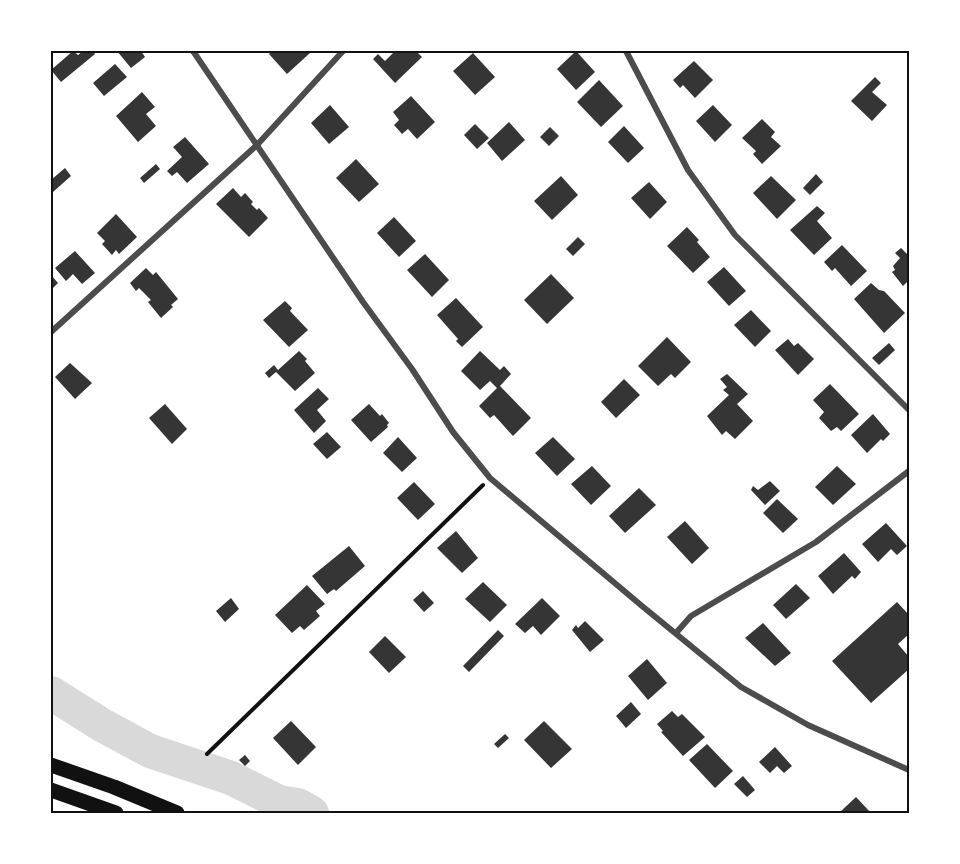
<svg xmlns="http://www.w3.org/2000/svg" width="960" height="864" viewBox="0 0 960 864" font-family="Overpass,sans-serif">
	<style>
		.lines { fill: none; stroke-linecap: round; stroke-linejoin: round }
		.river { stroke: #d9d9d9; stroke-width: 34 }
		.building { fill: #353535 }
		.path { stroke: #111; stroke-width: 4 }
		.minor { stroke: #4c4c4c; stroke-width: 6 }
		.primary { stroke: #111; stroke-width: 15 }
		.neatline { fill: none; stroke: #111; stroke-width: 2 }
	</style>
	<rect width="100%" height="100%" fill="#fff"/>
	<g class="lines">
		<!-- river -->
		<polyline class="river" points="51,693 102,725 150,751 231,778 279,802 298,805 312,813"/>
	</g>
	<!-- building -->
	<g class="building">
		<polygon points="73,51 78,55 83,51 93,51 95,54 61,82 51,70"/>
		<polygon points="117,51 141,51 145,57 131,68"/>
		<polygon points="272,51 308,51 310,53 287,74 269,54"/>
		<polygon points="395,51 416,51 422,57 395,83 373,59 378,54 385,61"/>
		<polygon points="576,51 595,72 576,90 557,69"/>
		<polygon points="473,53 495,77 475,95 453,71"/>
		<polygon points="694,61 713,80 695,98 683,85 680,88 673,80"/>
		<polygon points="115,64 127,77 104,96 93,83"/>
		<polygon points="875,77 881,83 872,92 887,105 872,121 851,101"/>
		<polygon points="599,80 623,106 601,127 577,102"/>
		<polygon points="142,92 155,107 146,114 156,126 138,142 116,116"/>
		<polygon points="411,96 435,122 417,139 408,129 402,134 394,125 399,120 393,112"/>
		<polygon points="330,105 349,127 329,144 311,123"/>
		<polygon points="713,105 732,125 715,142 696,121"/>
		<polygon points="762,119 775,132 771,137 781,146 762,164 753,154 756,151 742,138"/>
		<polygon points="509,122 525,140 502,161 487,143"/>
		<polygon points="475,124 489,138 477,149 464,135"/>
		<polygon points="624,126 644,148 628,163 608,142"/>
		<polygon points="550,127 559,136 549,146 540,137"/>
		<polygon points="185,137 209,164 187,183 177,172 172,176 167,171 182,157 173,147"/>
		<polygon points="356,159 379,184 359,202 336,178"/>
		<polygon points="156,164 160,169 144,183 140,178"/>
		<polygon points="65,168 71,176 53,192 51,180"/>
		<polygon points="816,174 823,182 810,195 803,188"/>
		<polygon points="561,176 578,195 552,220 534,201"/>
		<polygon points="771,176 796,200 777,219 753,193"/>
		<polygon points="649,182 667,202 650,219 631,198"/>
		<polygon points="233,188 241,197 245,193 253,202 251,204 257,210 259,208 268,218 249,237 216,204"/>
		<polygon points="817,206 825,213 817,221 832,238 814,255 790,230"/>
		<polygon points="116,214 137,237 119,254 116,250 112,255 102,244 105,241 97,233"/>
		<polygon points="394,217 416,241 399,257 377,233"/>
		<polygon points="687,227 699,240 697,242 710,257 693,273 667,246"/>
		<polygon points="578,237 585,244 573,256 566,249"/>
		<polygon points="842,245 867,271 851,286 835,268 832,271 824,262"/>
		<polygon points="901,248 909,256 909,280 903,286 892,272 895,270 893,266 900,258 895,253"/>
		<polygon points="75,251 95,273 82,284 73,274 66,281 55,268"/>
		<polygon points="425,254 449,280 432,297 407,270"/>
		<polygon points="724,267 746,291 729,306 707,282"/>
		<polygon points="146,268 153,275 156,272 178,299 171,305 173,307 161,318 148,302 151,300 139,288 136,291 130,283"/>
		<polygon points="551,274 574,298 547,324 524,300"/>
		<polygon points="51,275 58,283 51,290"/>
		<polygon points="871,283 879,290 884,291 905,313 884,333 854,299"/>
		<polygon points="456,298 483,327 462,347 456,341 458,339 437,315"/>
		<polygon points="285,301 292,308 290,311 308,330 289,347 263,320"/>
		<polygon points="751,310 771,331 755,347 734,325"/>
		<polygon points="667,337 691,362 675,378 671,374 658,386 638,366"/>
		<polygon points="788,339 794,346 798,343 814,359 798,375 775,350"/>
		<polygon points="889,343 895,350 879,365 872,358"/>
		<polygon points="299,351 307,359 305,361 315,373 295,391 276,372 269,378 265,373 274,365 278,370"/>
		<polygon points="480,351 500,370 504,366 511,374 500,386 531,418 513,436 494,415 490,418 479,406 497,388 490,381 480,390 461,371"/>
		<polygon points="70,363 92,383 75,399 55,377"/>
		<polygon points="727,374 748,394 737,404 753,421 735,439 726,431 722,435 707,416 729,395 723,390 727,387 720,379"/>
		<polygon points="624,379 640,395 616,418 601,402"/>
		<polygon points="830,384 859,414 841,431 837,427 831,431 819,418 824,412 813,400"/>
		<polygon points="318,388 329,399 317,410 326,421 314,433 294,410"/>
		<polygon points="165,404 187,429 172,444 149,418"/>
		<polygon points="369,404 380,416 382,414 389,423 387,425 388,427 371,442 351,420"/>
		<polygon points="873,414 890,434 883,441 881,439 867,453 851,435"/>
		<polygon points="327,432 341,447 327,459 313,444"/>
		<polygon points="398,437 417,458 402,472 383,453"/>
		<polygon points="553,437 575,459 557,476 535,453"/>
		<polygon points="592,466 611,486 591,505 571,484"/>
		<polygon points="837,466 856,484 833,505 815,487"/>
		<polygon points="770,481 780,491 765,505 751,490 753,486 758,490"/>
		<polygon points="414,482 435,504 418,520 397,498"/>
		<polygon points="639,488 656,505 625,533 609,516"/>
		<polygon points="777,499 798,519 783,533 763,513"/>
		<polygon points="685,521 709,548 692,564 667,537"/>
		<polygon points="886,523 907,546 897,555 891,549 878,562 862,544"/>
		<polygon points="456,531 478,558 462,573 437,548"/>
		<polygon points="349,546 365,566 336,591 334,589 327,594 312,576"/>
		<polygon points="844,553 861,572 855,579 852,576 833,594 818,576"/>
		<polygon points="483,582 507,605 490,622 465,599"/>
		<polygon points="796,584 810,598 786,619 773,605"/>
		<polygon points="307,585 325,604 316,611 320,616 304,630 300,626 292,633 275,615"/>
		<polygon points="423,591 434,603 424,612 413,600"/>
		<polygon points="231,598 239,609 225,622 216,611"/>
		<polygon points="542,598 560,616 541,635 533,626 525,633 515,624"/>
		<polygon points="897,602 909,615 909,634 898,644 909,657 909,669 871,703 832,661"/>
		<polygon points="585,621 604,640 590,652 572,630 576,625 578,628"/>
		<polygon points="763,623 791,653 775,666 745,638"/>
		<polygon points="498,630 504,636 469,672 463,666"/>
		<polygon points="385,636 406,657 389,673 369,652"/>
		<polygon points="647,659 667,683 648,700 628,676"/>
		<polygon points="631,702 641,714 626,728 616,716"/>
		<polygon points="672,711 678,717 682,714 705,737 683,756 661,732 663,731 657,724"/>
		<polygon points="291,721 316,747 298,765 273,738"/>
		<polygon points="544,721 572,749 551,768 524,740"/>
		<polygon points="505,734 509,738 498,748 494,744"/>
		<polygon points="707,744 733,771 715,788 689,760"/>
		<polygon points="775,747 792,766 784,773 777,766 770,773 759,762"/>
		<polygon points="245,755 250,761 245,766 239,760"/>
		<polygon points="743,776 755,790 747,797 734,784"/>
		<polygon points="856,797 871,813 839,813"/>
	</g>
	<g class="lines">
		<!-- path -->
		<polyline class="path" points="207,754 483,485"/>
		<!-- minor -->
		<g class="minor">
			<polyline points="193,51 363,302 412,369 453,432 490,478 642,606 741,687 808,725 909,770"/>
			<polyline points="626,51 688,170 735,235 909,410"/>
			<polyline points="51,332 257,145 343,51"/>
			<polyline points="676,633 691,616 816,542 909,471"/>
		</g>
		<!-- primary -->
		<g class="primary">
			<polyline points="51,765 114,787 177,813"/>
			<polyline points="51,790 116,813"/>
		</g>
	</g>
	<!-- border -->
	<rect width="960" height="864" fill="none" stroke="#ffffff" stroke-width="105"/>
	<rect x="52" y="52" width="856" height="760" class="neatline"/>
</svg>
